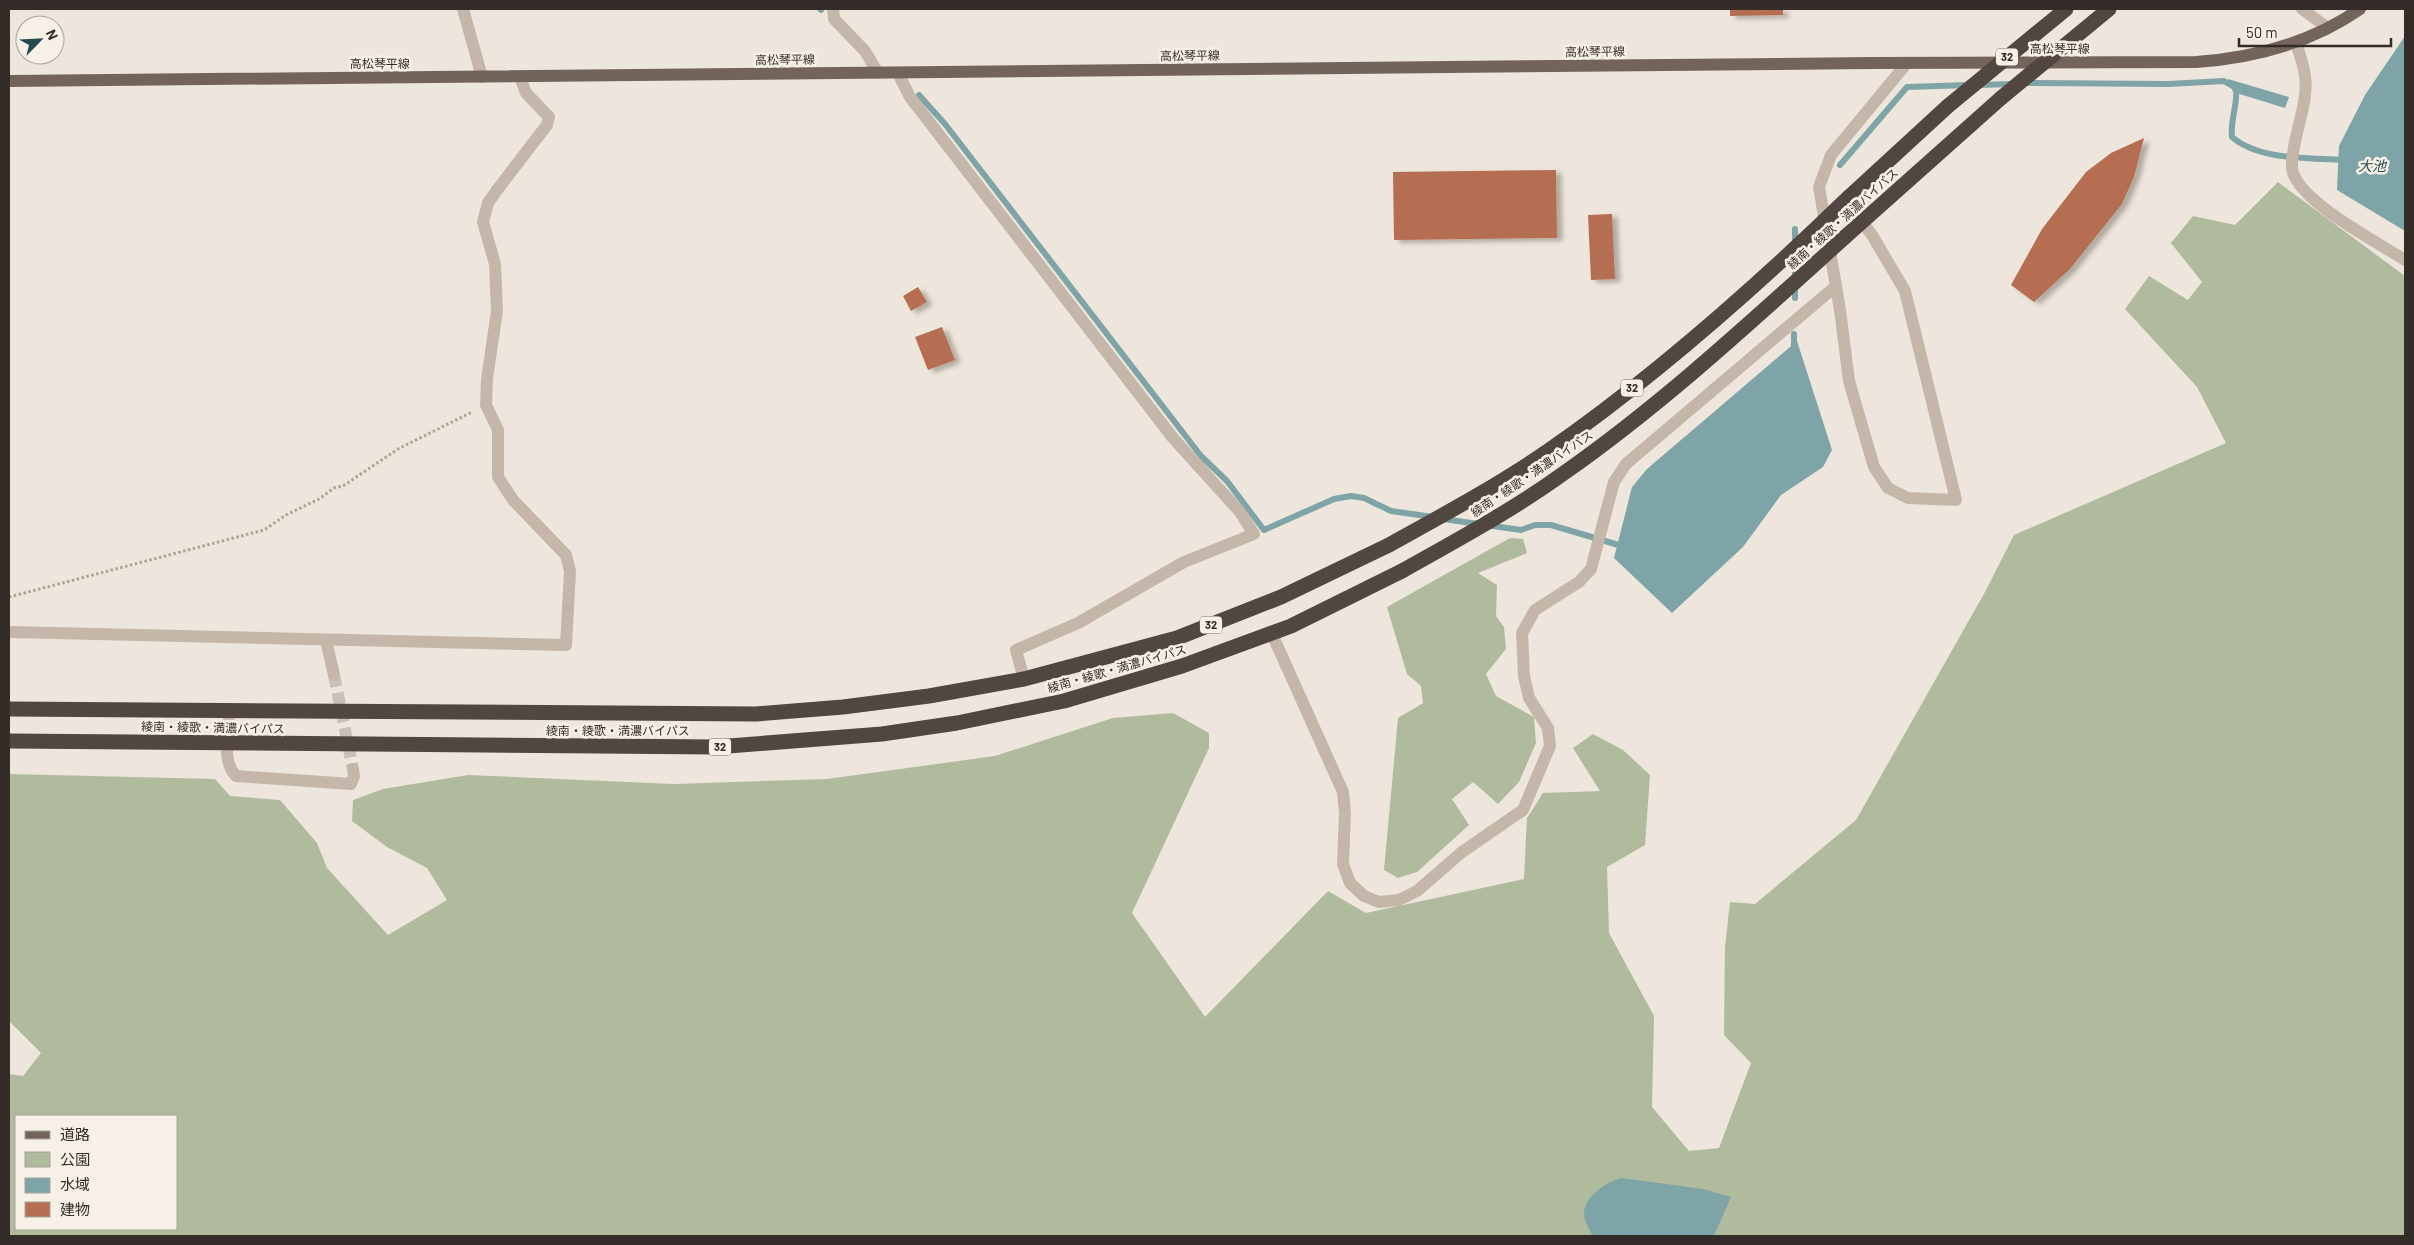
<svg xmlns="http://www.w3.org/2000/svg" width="2414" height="1245" viewBox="0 0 2414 1245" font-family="Barlow,'Noto Sans JP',sans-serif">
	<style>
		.green { fill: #b0bb9e; fill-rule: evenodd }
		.water { fill: #7ea4a7 }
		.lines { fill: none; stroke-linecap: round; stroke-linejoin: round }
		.stream { stroke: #7ea4a7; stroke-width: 6 }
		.building { fill: #b66e52; filter: url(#shadow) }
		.minor-tunnel { stroke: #c9c1b8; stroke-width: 12; stroke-dasharray: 12 6; stroke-linecap: butt }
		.path { stroke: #b0a194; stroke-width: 3; stroke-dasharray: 2.5 2.5; stroke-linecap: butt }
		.minor { stroke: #c4b7a9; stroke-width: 12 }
		.major { stroke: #73645b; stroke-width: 12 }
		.highway { stroke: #524640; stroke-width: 15 }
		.highway-bridge { stroke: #524640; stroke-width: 15 }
		.labels { text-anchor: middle; stroke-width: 5; stroke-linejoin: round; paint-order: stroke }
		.shield { fill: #f6f0e7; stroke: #6e6761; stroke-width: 1 }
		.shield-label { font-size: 11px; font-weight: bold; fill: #332c28 }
		.street-label { font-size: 12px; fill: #332c28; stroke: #f6f0e7 }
		.water-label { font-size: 14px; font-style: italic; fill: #234a4f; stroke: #f6f0e7 }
	</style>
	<defs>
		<filter id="shadow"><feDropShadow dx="5.5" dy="3" stdDeviation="2.5" flood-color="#0004"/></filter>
	</defs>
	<rect width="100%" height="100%" fill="#eee6dc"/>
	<!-- green -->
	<g class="green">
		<path d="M2278 182 2405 276V1236H1714L1730 1197 1584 1214 1592 1236H9V1074L23 1076 41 1053 9 1021V774L215 779 230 796 280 800 317 843 327 868 388 935 447 900 427 868 387 847 352 821 353 800 383 789 468 775 674 784 827 779 995 756 1113 718 1173 713 1209 733V748L1132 913 1205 1017 1328 891 1366 913 1524 879 1527 818 1543 793 1600 791 1573 748 1593 734 1623 750 1650 775 1645 845 1607 867 1609 933 1654 1016 1652 1107 1689 1151 1719 1148 1751 1063 1724 1035 1725 947 1730 902 1755 904 1856 820 1985 592 2014 535 2226 443 2197 387 2125 309 2149 276 2188 300 2202 282 2171 243 2193 216 2235 225ZM16 1116H176V1229H16Z"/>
		<polygon points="1510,538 1523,539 1527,553 1478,573 1497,585 1496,616 1504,627 1506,649 1486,674 1496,696 1534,717 1536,743 1519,782 1498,804 1473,782 1452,799 1469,825 1417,872 1398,878 1384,870 1398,718 1423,703 1421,686 1407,674 1387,607"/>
	</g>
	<!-- water -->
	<g class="water">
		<polygon points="2405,36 2405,231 2337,190 2339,146 2365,95"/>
		<polygon points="2228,79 2289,97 2285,108 2233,92 2231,87 2226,85"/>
		<polygon points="1797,341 1832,450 1823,467 1781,495 1743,547 1672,613 1614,558 1632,487 1647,469"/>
		<path d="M1621 1178 1703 1189 1731 1197 1714 1236H1592C1590 1230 1584 1221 1584 1214 1584 1196 1607 1182 1621 1178Z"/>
	</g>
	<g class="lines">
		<!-- stream -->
		<g class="stream">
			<polyline points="820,9 821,10"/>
			<path d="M2023 83 2168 84 2224 81 2236 88C2238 105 2230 119 2232 137 2260 161 2312 158 2347 160"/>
			<polyline points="1978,85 2013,84"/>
			<polyline points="919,95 945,124 1201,456 1227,481 1264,530 1334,499 1351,496 1364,498 1391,511 1433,517"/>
			<polyline points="1840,165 1907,87 1968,85"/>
			<polyline points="1795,298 1795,229"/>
			<polyline points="1794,350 1794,334"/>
			<polyline points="1443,519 1521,530 1535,525 1551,525 1622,546"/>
		</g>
	</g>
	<!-- building -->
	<g class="building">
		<polygon points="1730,9 1783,9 1783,15 1730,16"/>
		<polygon points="2144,138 2134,177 2122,204 2070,269 2034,302 2011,285 2042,229 2086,172 2111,153"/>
		<polygon points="1556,170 1557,238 1394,240 1393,172"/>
		<polygon points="1612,214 1615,279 1591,280 1588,215"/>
		<polygon points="918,287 927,302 911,311 903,296"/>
		<polygon points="942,327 955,360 928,370 915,337"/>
	</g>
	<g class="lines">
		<!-- minor-tunnel -->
		<polyline class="minor-tunnel" points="334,675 353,769"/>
		<!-- path -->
		<polyline class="path" points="9,597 264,530 286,515 319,499 334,488 343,486 398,449 472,412"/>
		<!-- minor -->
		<g class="minor">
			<polyline points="463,9 482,77"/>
			<polyline points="833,9 834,19 865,51 878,73"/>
			<polyline points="2302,9 2328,28"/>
			<path d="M2296 43C2299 53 2304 65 2305 76 2309 105 2292 136 2292 166 2291 198 2379 243 2405 260"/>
			<polyline points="898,73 910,97 1173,438 1240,512 1254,534 1184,562 1078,623 1016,650 1024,679"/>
			<polyline points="1862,222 1872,235 1905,291 1956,500 1908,498 1888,488 1874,467 1849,381 1840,310 1819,187 1831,155 1907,63"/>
			<polyline points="9,632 566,645 570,571 566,555 513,500 498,477 498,430 486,405 487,379 497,311 495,264 483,222 488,203 497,190 547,125 549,117 526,93 520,77"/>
			<polyline points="1272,634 1343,792 1345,813 1343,864 1350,883 1364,896 1379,902 1399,900 1417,891 1462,852 1523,810 1550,746 1548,728 1529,698 1524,676 1522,633 1535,610 1579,582 1591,569 1614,482 1626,464 1836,286"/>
			<polyline points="326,640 334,675"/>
			<path d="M229 712C229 732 221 761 236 776L351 784 354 776 353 769"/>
		</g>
		<!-- major -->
		<path class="major" d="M9 81 1871 63 2196 62C2255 58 2311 43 2360 9"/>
		<!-- highway -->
		<g class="highway">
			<polyline points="1849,197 1948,106"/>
			<polyline points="1845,237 2001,98"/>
			<polyline points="9,709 756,714 843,707 929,696 1024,679 1177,638 1281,597 1389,545"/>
			<polyline points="9,741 716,747 882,734 957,723 1064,701 1182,666 1291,626 1402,571"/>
		</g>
		<!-- highway-bridge -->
		<g class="highway-bridge">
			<polyline points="2001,98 2109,9"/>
			<polyline points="1948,106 2066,9"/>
			<path d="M1389 545C1443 515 1497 486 1548 451 1656 376 1755 288 1849 197"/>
			<path d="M1402 571C1457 540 1513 510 1564 473 1665 402 1754 319 1845 237"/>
		</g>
	</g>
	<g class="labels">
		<!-- shield labels -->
		<g class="shield">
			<rect x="1996" y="48.5" width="22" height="17" rx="4"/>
			<rect x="1621" y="379.5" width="22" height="17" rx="4"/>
			<rect x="1200" y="616.5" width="22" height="17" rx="4"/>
			<rect x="709" y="738.5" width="22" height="17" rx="4"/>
		</g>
		<g class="shield-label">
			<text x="2007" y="61">32</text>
			<text x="1632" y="392">32</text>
			<text x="1211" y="629">32</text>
			<text x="720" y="751">32</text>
		</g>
		<!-- street labels -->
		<g class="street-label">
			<text x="2060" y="53">高松琴平線</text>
			<text transform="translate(1595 52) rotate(-1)" y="4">高松琴平線</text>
			<text transform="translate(1190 56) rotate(-1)" y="4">高松琴平線</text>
			<text transform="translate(785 60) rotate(-1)" y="4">高松琴平線</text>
			<text x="380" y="68">高松琴平線</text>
			<text transform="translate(1843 219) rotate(-42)" y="4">綾南・綾歌・満濃バイパス</text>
			<text transform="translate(1532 474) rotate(-34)" y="4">綾南・綾歌・満濃バイパス</text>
			<text transform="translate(1117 669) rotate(-16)" y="4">綾南・綾歌・満濃バイパス</text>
			<text transform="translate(213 728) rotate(1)" y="4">綾南・綾歌・満濃バイパス</text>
			<text x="618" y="735">綾南・綾歌・満濃バイパス</text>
		</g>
		<!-- water labels -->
		<g class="water-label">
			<text x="2372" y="171">大池</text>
		</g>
	</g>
	<!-- border -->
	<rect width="2414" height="1245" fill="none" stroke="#332c28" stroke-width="20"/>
	<!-- legend -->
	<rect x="15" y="1115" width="162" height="115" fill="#f6f0e7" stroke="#a8a29b"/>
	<rect x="25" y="1131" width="25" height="8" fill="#73645b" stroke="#a8a29b"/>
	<text x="60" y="1140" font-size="15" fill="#332c28">道路</text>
	<rect x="25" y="1152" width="25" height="15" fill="#b0bb9e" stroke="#a8a29b"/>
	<text x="60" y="1165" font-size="15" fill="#332c28">公園</text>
	<rect x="25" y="1178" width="25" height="15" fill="#7ea4a7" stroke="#a8a29b"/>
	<text x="60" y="1190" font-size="15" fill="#332c28">水域</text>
	<rect x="25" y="1202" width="25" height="15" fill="#b66e52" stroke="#a8a29b"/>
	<text x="60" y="1215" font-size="15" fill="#332c28">建物</text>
	<!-- north arrow -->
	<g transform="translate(40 40) rotate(66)"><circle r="24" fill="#f6f0e7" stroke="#a8a29b"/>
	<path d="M0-4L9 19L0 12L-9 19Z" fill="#234a4f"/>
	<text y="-8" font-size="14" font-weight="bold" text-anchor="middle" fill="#332c28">N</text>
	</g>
	<!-- scale -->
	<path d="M2239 38v8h152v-8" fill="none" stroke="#332c28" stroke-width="2.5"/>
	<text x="2246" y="38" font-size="15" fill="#332c28" stroke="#f6f0e7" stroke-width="4" paint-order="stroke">50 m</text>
</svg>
